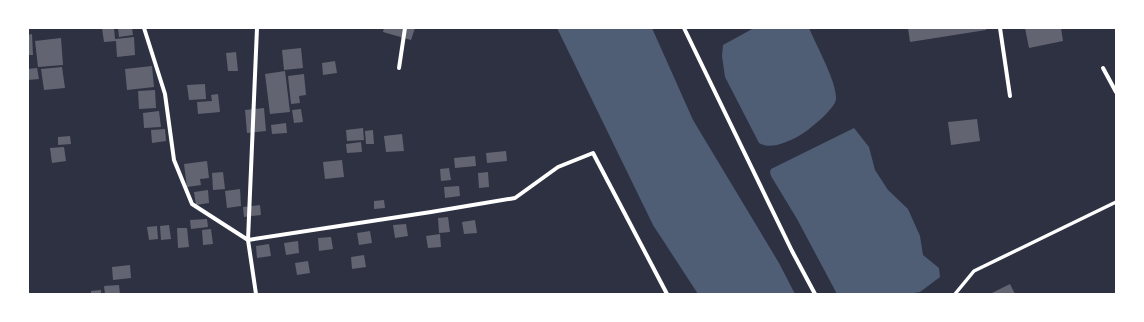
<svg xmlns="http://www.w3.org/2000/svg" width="1144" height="322" viewBox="0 0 1144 322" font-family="'Sofia Sans Condensed',sans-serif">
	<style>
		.water { fill: #4f5d75 }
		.building { fill: #626471 }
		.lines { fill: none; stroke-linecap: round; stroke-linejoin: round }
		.pedestrian { stroke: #fff; stroke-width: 3.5 }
		.minor { stroke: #fff; stroke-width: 4 }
	</style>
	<rect width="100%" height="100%" fill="#2d3142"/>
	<!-- water -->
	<g class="water">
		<polygon points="557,28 652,28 693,120 779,263 795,294 698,294 653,225"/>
		<path d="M754 28H809C816 45 837 82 836 99 836 108 806 133 797 137 787 142 770 150 759 143L725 77 722 56 723 45Z"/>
		<polygon points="854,128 869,147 875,170 888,190 908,209 920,236 923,255 939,268 940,277 920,292 907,294 837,294 797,219 771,176 770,172 771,169"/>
	</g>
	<!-- building -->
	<g class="building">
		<polygon points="102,28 114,28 115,39 134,37 135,55 117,57 116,41 104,42"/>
		<polygon points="118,28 132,28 133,35 119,37"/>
		<polygon points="384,28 415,28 411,40 383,32"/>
		<polygon points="908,28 986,28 986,30 910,42"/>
		<polygon points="1025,28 1061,28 1063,41 1029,48"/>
		<polygon points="32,34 33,55 28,55 28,35"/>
		<polygon points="61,38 63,65 38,67 35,41"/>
		<polygon points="301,48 303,68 284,70 282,50"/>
		<polygon points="236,52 238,71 228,71 226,53"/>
		<polygon points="335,61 337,73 323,75 322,63"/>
		<polygon points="152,66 154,87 127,90 125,69"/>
		<polygon points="62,67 65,88 44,90 41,69"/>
		<polygon points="37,68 39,79 28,80 28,69"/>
		<polygon points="285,71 290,112 270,114 265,74"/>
		<polygon points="304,74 306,95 299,96 300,103 291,104 288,76"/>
		<polygon points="205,84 206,99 189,100 187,85"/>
		<polygon points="155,90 156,108 139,109 138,91"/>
		<polygon points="218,94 220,112 198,114 197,102 212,101 211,95"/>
		<polygon points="264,108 266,131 247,133 245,110"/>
		<polygon points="301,109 303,122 294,123 292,110"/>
		<polygon points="159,111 161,127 144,128 143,113"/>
		<polygon points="977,119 980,141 951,145 948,122"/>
		<polygon points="286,123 287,133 272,134 271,125"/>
		<polygon points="363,128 364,140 347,141 346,130"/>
		<polygon points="165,129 166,141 152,143 151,130"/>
		<polygon points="373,130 374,144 366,144 365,131"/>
		<polygon points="402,134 404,151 386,152 384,136"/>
		<polygon points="70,136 71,144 58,145 58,137"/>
		<polygon points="361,142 362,152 347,153 346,144"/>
		<polygon points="64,147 66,161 52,163 50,148"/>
		<polygon points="506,151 507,161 487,163 486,153"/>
		<polygon points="475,156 476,166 455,168 454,158"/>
		<polygon points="342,160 344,177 325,179 323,162"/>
		<polygon points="207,161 209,178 200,179 201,185 187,187 184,164"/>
		<polygon points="449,168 451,180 441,181 440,169"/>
		<polygon points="223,172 225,189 213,190 212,173"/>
		<polygon points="488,172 489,187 479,188 478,173"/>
		<polygon points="459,186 460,196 445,198 444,187"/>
		<polygon points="240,189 241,206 227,208 225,191"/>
		<polygon points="208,190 209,203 196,205 194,192"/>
		<polygon points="384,200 385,208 374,209 374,201"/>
		<polygon points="260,205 261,215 244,217 243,207"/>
		<polygon points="448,217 450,232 439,233 438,218"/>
		<polygon points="207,219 208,227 191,229 190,220"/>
		<polygon points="475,220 477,233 464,234 462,222"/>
		<polygon points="406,224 408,236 395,238 393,225"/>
		<polygon points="169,225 171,239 161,240 160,226"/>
		<polygon points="157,226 158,239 149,240 147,227"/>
		<polygon points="177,228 187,228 189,247 178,248"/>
		<polygon points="211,229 213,244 203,245 202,230"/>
		<polygon points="370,231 372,243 359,245 357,233"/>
		<polygon points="440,234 441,247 428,248 426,236"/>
		<polygon points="331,237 333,249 319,251 318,238"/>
		<polygon points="298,241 299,253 286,255 284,243"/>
		<polygon points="269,244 271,256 257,258 256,246"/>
		<polygon points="364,255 366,267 352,269 351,257"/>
		<polygon points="308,261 310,273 297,275 295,263"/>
		<polygon points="130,265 131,278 113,280 112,267"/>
		<polygon points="1010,284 1015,294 990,294"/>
		<polygon points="119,285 120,294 105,294 104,286"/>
		<polygon points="101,290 101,294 91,294 91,291"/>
	</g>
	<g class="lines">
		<!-- pedestrian -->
		<polyline class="pedestrian" points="955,294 974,271 1116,202"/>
		<!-- minor -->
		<g class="minor">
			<polyline points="144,28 165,94 174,160 192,204 248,240 256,294"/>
			<polyline points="257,28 248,240 431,212 515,198 558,167 593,153 667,294"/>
			<polyline points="684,28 792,251 815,294"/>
			<polyline points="1000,28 1010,96"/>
			<polyline points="399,68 405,28"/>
			<polyline points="1103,68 1116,92"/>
		</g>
	</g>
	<!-- border -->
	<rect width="1144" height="322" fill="none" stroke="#ffffff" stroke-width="58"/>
</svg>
